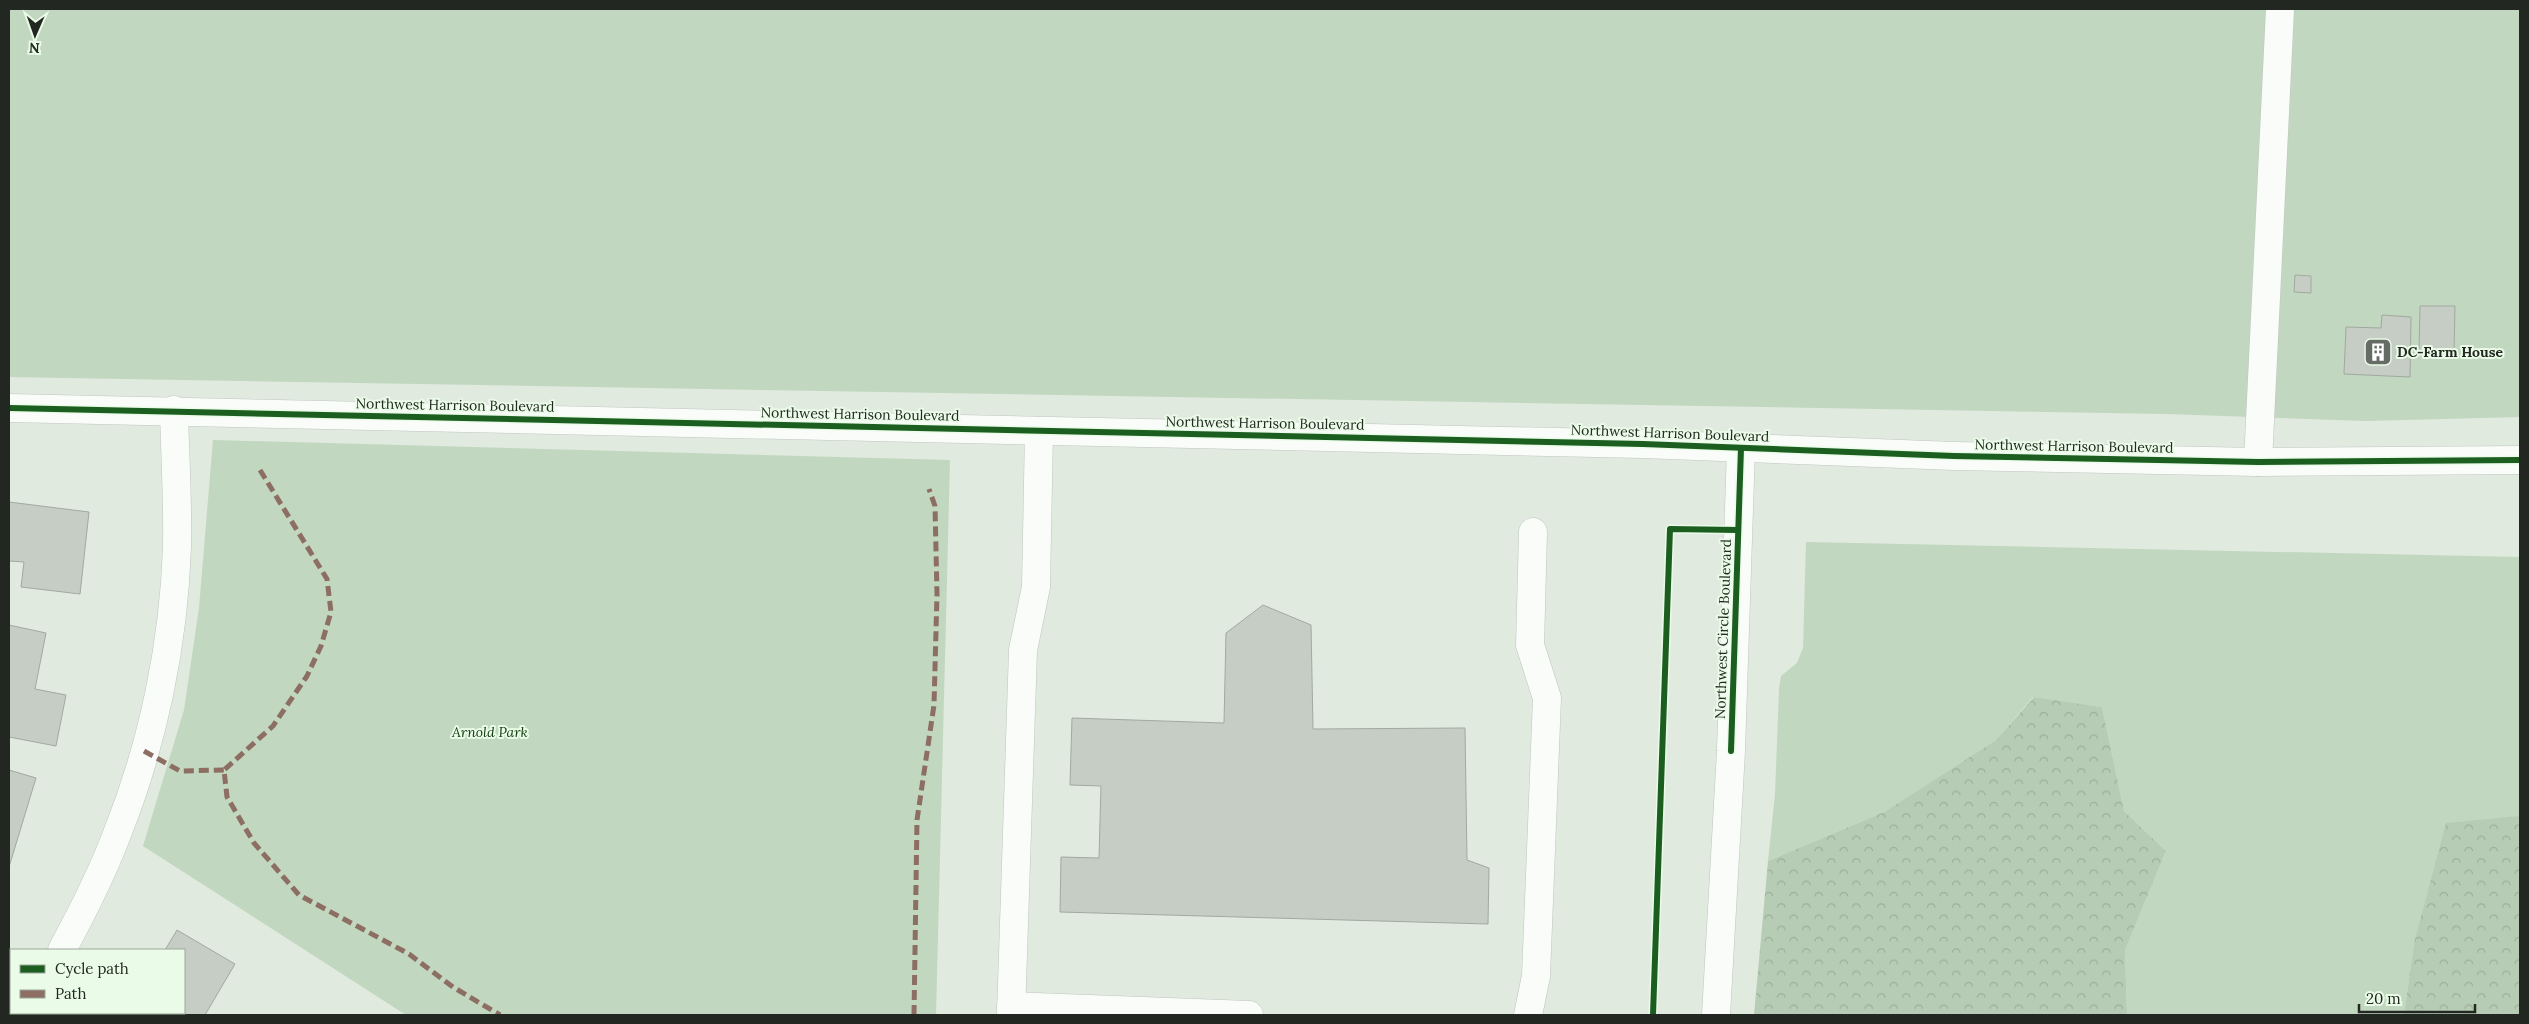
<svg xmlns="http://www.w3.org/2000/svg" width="2529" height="1024" viewBox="0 0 2529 1024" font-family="Lora,serif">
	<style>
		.green { fill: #c1d7bf }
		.forest { fill: url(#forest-crowns) }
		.building { fill: #c6cdc5; stroke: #a1a9a0 }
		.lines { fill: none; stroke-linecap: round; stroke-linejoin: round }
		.minor-casing { stroke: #bfc6be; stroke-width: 29 }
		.major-casing { stroke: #bfc6be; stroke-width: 29 }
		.minor { stroke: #fafcfa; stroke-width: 28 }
		.major { stroke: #fafcfa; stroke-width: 28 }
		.quiet { stroke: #8d6e63; stroke-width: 5; stroke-dasharray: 10 5; stroke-linecap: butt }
		.cycleway-casing { stroke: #eafbe8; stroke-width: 9 }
		.cycleway { stroke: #1b5e20; stroke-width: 6 }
		.labels { text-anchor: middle; stroke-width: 4; stroke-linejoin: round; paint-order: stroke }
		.poi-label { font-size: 14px; font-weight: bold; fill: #222821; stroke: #eafbe8; text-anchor: start }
		.street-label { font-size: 14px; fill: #222821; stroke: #eafbe8 }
		.park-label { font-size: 14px; font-style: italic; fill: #134010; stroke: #eafbe8 }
	</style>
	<defs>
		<pattern id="forest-crowns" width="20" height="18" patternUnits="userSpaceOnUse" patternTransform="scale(1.25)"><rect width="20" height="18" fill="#b6ccb4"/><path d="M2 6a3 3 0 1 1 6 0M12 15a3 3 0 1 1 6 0" fill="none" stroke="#9caf9a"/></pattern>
	</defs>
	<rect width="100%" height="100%" fill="#e0eadf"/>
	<!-- green -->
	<g class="green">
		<polygon points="9,9 2520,9 2520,417 2366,421 2167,414 9,377"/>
		<polygon points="213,440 950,460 936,1015 406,1015 143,846 184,710 199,608"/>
		<polygon points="1806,542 2520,557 2520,816 2508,819 2414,943 2404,1015 2127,1015 2125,950 2166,851 2124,811 2102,707 2033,697 1996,740 1884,812 1768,861 1775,794 1779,689 1781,676 1797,663 1803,648"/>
	</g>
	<!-- forest -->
	<g class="forest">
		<polygon points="2034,697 2102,707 2124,811 2166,851 2125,950 2127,1015 1754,1015 1768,861 1884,812 1996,740"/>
		<polygon points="2520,816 2520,1015 2404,1015 2414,943 2446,823"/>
	</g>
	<!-- building -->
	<g class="building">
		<polygon points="2295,275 2311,276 2311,293 2294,292"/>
		<polygon points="2420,306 2455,306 2454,353 2419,352"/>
		<polygon points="2382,315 2411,317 2410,377 2344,374 2346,327 2381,328"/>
		<polygon points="9,502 89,512 80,594 21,587 24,562 9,561"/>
		<polygon points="1263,605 1311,625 1313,729 1465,728 1467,860 1489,868 1488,924 1060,912 1061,857 1099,858 1101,786 1070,785 1072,718 1224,723 1226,633"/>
		<polygon points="9,625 46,633 35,689 66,695 56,746 9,737"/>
		<polygon points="9,770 36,778 9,867"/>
		<polygon points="177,930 235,964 205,1015 127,1015 128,1013 184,1013 184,950 165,950"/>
	</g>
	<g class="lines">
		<!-- minor casing -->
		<g class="minor-casing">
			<g id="minor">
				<polyline points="2258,462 2280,9"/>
				<path d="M62 950C82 913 102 874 117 834 153 744 174 643 177 546 178 501 175 456 174 410"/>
				<polyline points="1011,1006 1249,1015"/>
				<polyline points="26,1015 28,1013"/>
				<polyline points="1011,1015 1023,650 1036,587 1039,431"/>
				<polyline points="1528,1015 1536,976 1547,698 1530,645 1533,532"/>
			</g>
		</g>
		<!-- major casing -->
		<g class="major-casing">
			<g id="major">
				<polyline points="9,408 1643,444 1954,456 2258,462 2520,460"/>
				<polyline points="1716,1015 1731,751 1741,448"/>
			</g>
		</g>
		<!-- minor -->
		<use href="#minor" class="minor"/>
		<!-- major -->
		<use href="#major" class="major"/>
		<!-- quiet -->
		<g class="quiet">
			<polyline points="260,470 327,579 331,612 321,646 307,676 273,726 224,770 227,797 254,843 299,895 409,954 453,987 500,1015"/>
			<polyline points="144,751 180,771 224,770"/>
			<polyline points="914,1015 917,820 934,705 937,594 935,506 929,489"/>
		</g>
		<!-- cycleway casing -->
		<g class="cycleway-casing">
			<g id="cycleway">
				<polyline points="9,408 1643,444 1954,456 2258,462 2520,460"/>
				<polyline points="1731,751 1741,448"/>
				<polyline points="1653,1015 1670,529 1738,530"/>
			</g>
		</g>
		<!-- cycleway -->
		<use href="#cycleway" class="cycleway"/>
	</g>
	<!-- icons -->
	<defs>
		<g id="building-square" transform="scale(1.4375)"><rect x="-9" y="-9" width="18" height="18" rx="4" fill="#646c64" stroke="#eafbe8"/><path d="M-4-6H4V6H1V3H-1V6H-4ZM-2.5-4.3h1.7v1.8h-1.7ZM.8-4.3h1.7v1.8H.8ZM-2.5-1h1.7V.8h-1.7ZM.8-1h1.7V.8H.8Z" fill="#fff"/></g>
	</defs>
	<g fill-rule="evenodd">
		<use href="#building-square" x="2378" y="352"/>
	</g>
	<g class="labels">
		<!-- poi labels -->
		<g class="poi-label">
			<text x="2397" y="357">DC-Farm House</text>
		</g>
		<!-- street labels -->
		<g class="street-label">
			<text transform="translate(455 405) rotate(1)" y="5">Northwest Harrison Boulevard</text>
			<text transform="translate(860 414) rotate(1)" y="5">Northwest Harrison Boulevard</text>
			<text transform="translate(1265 423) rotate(1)" y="5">Northwest Harrison Boulevard</text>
			<text transform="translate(1670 433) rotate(2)" y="5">Northwest Harrison Boulevard</text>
			<text transform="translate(2074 446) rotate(1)" y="5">Northwest Harrison Boulevard</text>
			<text transform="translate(1723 629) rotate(-88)" y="5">Northwest Circle Boulevard</text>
		</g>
		<!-- park labels -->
		<g class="park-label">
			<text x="490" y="737">Arnold Park</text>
		</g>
	</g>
	<!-- border -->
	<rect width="2529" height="1024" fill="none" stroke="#222821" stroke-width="20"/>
	<!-- legend -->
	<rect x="10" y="949" width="175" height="65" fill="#eafbe8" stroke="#9aa798"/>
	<rect x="20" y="965" width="25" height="8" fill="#1b5e20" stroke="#9aa798"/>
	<text x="55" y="974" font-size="15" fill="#222821">Cycle path</text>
	<rect x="20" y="990" width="25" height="8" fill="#8d6e63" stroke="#9aa798"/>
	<text x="55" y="999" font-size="15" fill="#222821">Path</text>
	<!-- north arrow -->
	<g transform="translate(35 35) rotate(182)" stroke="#eafbe8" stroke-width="4" paint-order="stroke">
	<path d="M0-4L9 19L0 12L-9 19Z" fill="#222821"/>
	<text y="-8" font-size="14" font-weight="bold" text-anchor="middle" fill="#222821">N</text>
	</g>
	<!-- scale -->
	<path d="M2359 1004v8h116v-8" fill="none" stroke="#222821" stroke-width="2.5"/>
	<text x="2366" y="1004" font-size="15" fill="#222821" stroke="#eafbe8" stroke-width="4" paint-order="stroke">20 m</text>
</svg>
